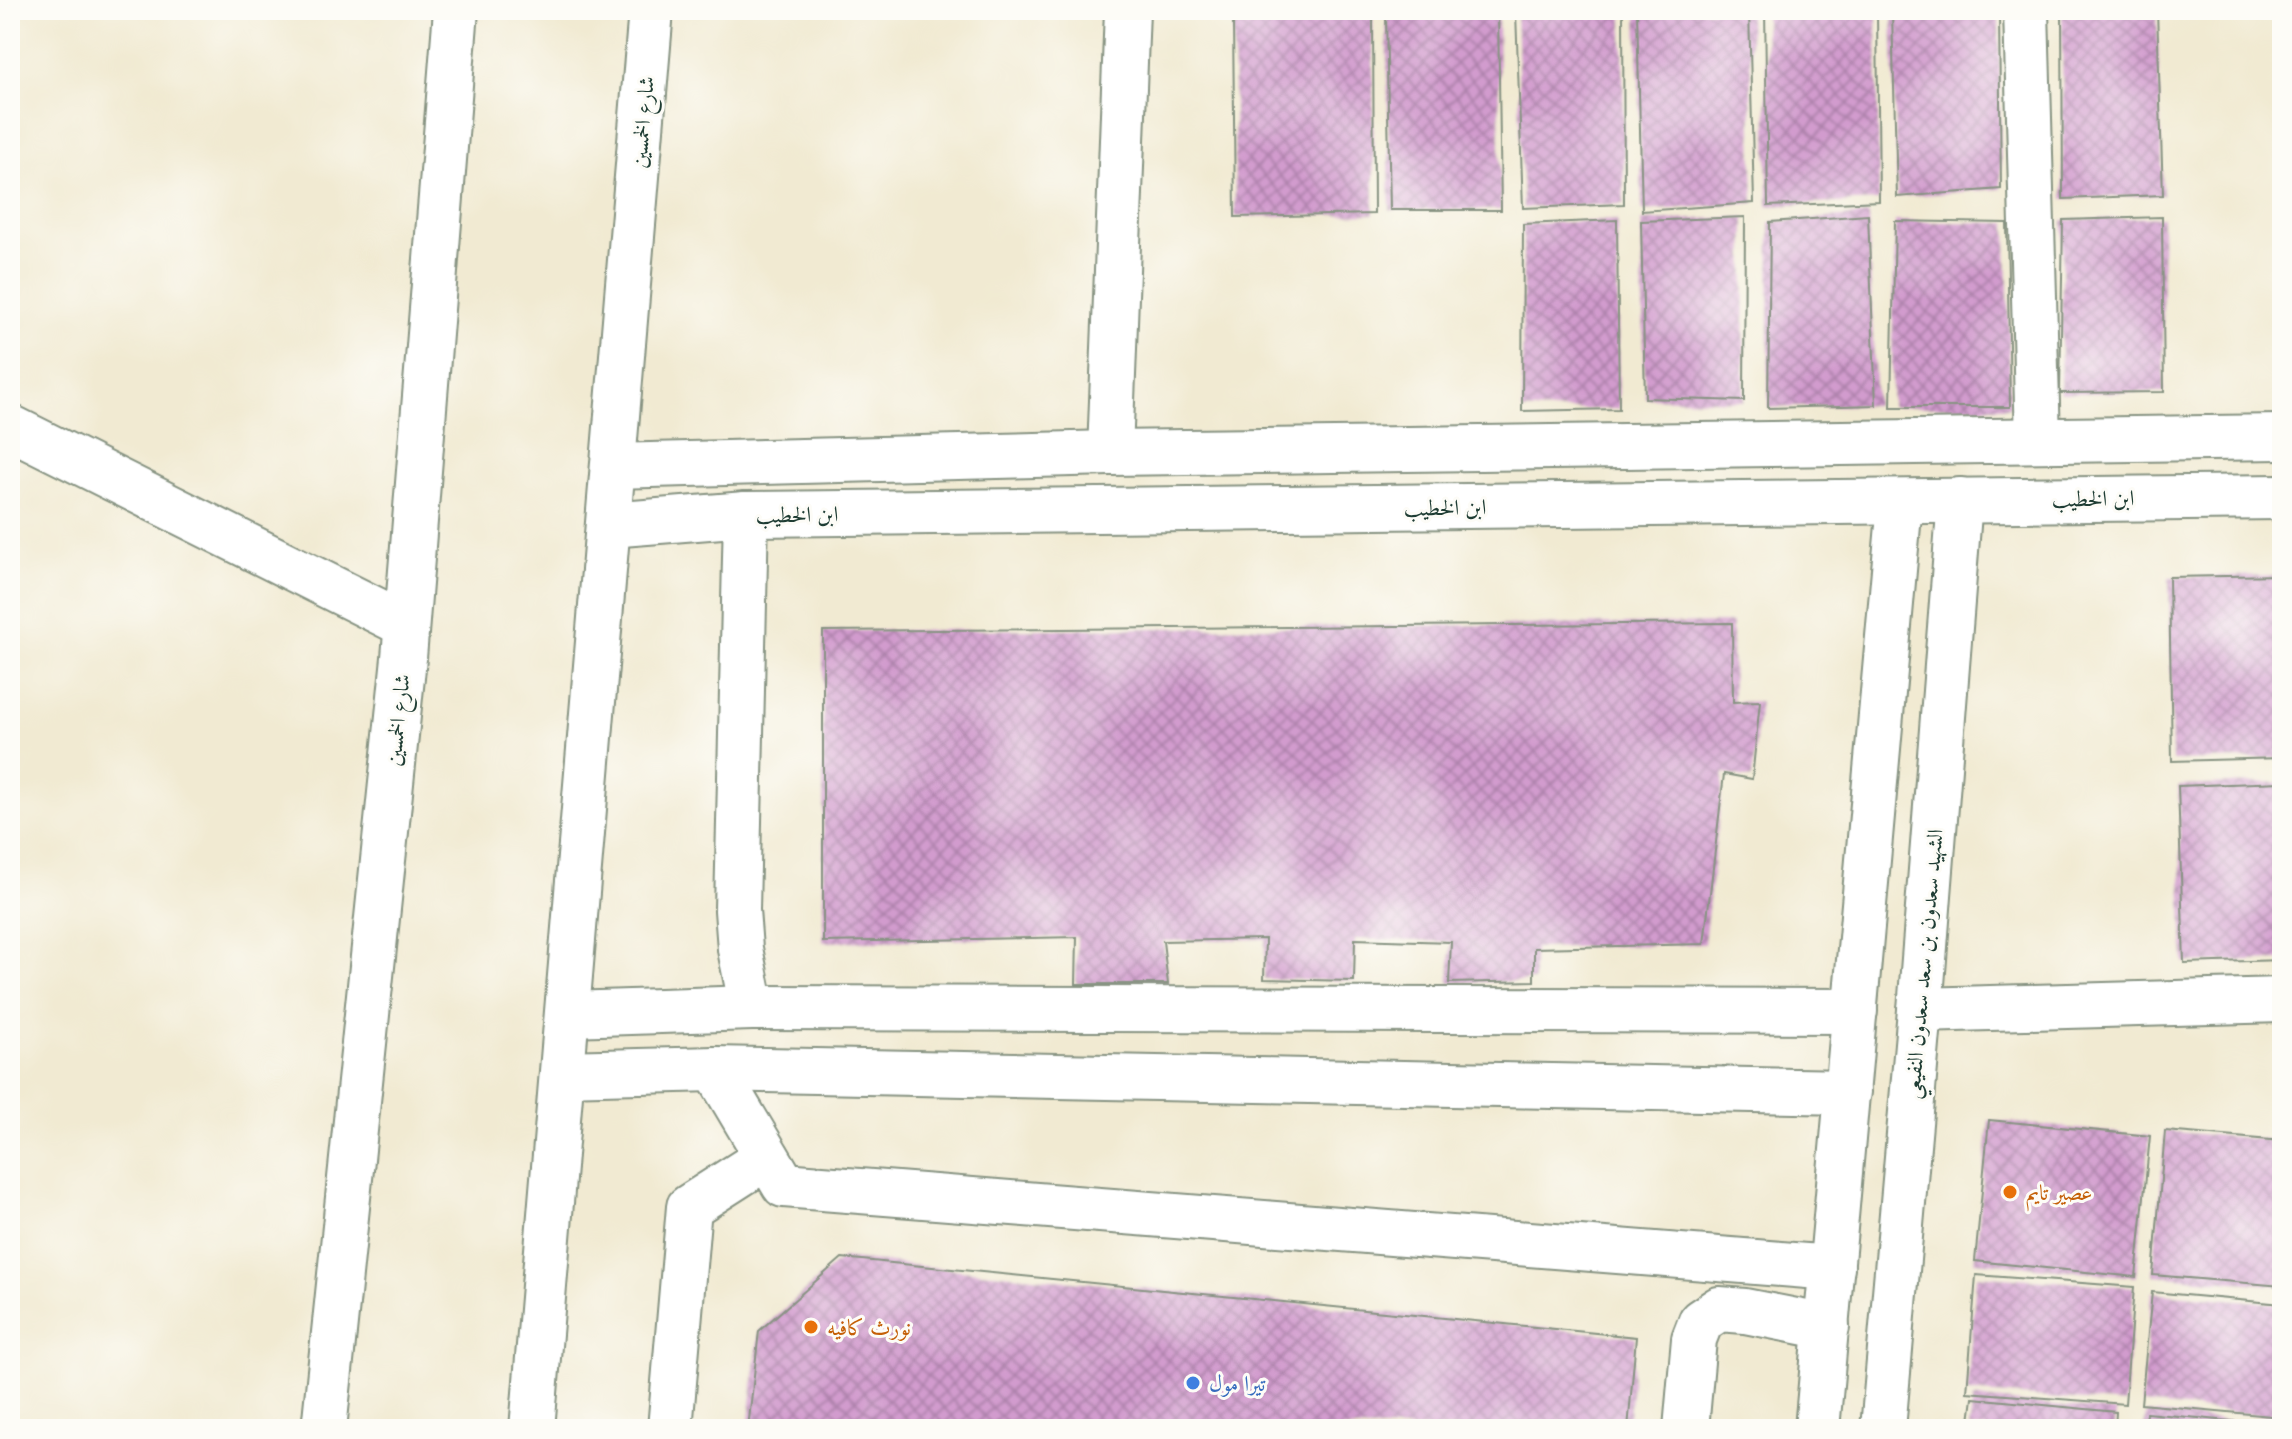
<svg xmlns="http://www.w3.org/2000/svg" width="2292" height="1439" viewBox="0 0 2292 1439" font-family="'Libre Caslon Text',Amiri,serif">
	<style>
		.building { fill: url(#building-cross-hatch) }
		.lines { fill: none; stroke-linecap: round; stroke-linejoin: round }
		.minor-casing { stroke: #889483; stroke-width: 48 }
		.minor { stroke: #fff; stroke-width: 44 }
		.food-dot { fill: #e8710a; stroke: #fdfcf7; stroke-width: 3 }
		.shop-dot { fill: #3f7fe0; stroke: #fdfcf7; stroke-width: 3 }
		.labels { text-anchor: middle; stroke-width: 6; stroke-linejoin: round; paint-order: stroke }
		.street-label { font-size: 22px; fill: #1f3d34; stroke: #fdfcf7 }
		.food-label { font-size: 22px; fill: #c56008; stroke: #fdfcf7; text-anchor: start }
		.shop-label { font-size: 22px; fill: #366cbe; stroke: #fdfcf7; text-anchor: start }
	</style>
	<defs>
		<pattern id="building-cross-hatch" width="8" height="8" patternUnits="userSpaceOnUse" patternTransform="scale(2)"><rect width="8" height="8" fill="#d29bce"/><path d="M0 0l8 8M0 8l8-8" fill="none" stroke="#aa80a8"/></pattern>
	</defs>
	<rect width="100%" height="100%" fill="#fdfcf7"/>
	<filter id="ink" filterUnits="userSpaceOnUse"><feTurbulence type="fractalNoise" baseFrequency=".0125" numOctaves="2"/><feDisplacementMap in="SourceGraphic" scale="16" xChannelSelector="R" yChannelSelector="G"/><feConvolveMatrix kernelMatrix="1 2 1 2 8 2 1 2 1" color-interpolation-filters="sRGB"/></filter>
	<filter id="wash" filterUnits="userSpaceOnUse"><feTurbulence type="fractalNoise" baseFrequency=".006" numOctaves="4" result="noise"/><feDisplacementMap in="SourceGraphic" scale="32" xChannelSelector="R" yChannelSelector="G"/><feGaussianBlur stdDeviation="1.8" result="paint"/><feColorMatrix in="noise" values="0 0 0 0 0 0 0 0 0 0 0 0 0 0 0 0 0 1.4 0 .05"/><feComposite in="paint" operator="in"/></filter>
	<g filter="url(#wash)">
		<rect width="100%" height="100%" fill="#f1ead2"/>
		<g id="blocks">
			<!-- building -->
			<g class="building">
				<polygon points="1637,10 1749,10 1754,203 1642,211"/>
				<polygon points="1765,10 1877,10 1879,201 1768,206"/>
				<polygon points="2062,10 2157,10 2163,195 2063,199"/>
				<polygon points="1498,11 1501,210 1390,210 1386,15"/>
				<polygon points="1623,11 1624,204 1523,208 1516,12"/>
				<polygon points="1892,12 1999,14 2001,189 1897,197"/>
				<polygon points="1373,13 1374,214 1235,217 1233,19"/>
				<polygon points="1868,215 1876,405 1768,408 1770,222"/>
				<polygon points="1745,217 1744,401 1645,398 1641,221"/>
				<polygon points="2162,217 2164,392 2060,393 2063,220"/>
				<polygon points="1617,220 1619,409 1522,411 1523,224"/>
				<polygon points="1895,221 2007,223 2010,407 1891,407"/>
				<polygon points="2282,575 2282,758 2172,761 2169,577"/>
				<polygon points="1732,623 1733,702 1760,701 1752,779 1724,774 1704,944 1534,948 1534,981 1449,983 1451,942 1355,939 1354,981 1264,979 1265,939 1163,941 1168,984 1076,984 1077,937 823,942 823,631"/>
				<polygon points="2281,782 2282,960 2184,963 2178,786"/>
				<polygon points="1989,1120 2150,1136 2136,1277 1975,1261"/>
				<polygon points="2165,1131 2282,1141 2282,1286 2153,1275"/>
				<polygon points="842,1258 1636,1337 1628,1429 748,1429 759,1331"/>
				<polygon points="1976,1275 2134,1287 2125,1404 1967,1392"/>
				<polygon points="2152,1292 2282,1304 2282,1417 2141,1404"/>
				<polygon points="1973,1398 2116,1412 2115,1429 1969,1429"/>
				<polygon points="2146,1413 2282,1426 2282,1429 2144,1429"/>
			</g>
		</g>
	</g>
	<g filter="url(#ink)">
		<use href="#blocks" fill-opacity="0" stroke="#889483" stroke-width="2"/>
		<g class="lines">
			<!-- minor casing -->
			<g class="minor-casing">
				<g id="minor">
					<polyline points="2026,10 2038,440"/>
					<polyline points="10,427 406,625"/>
					<polyline points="1110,453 1127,10"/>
					<polyline points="613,466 1110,453 2282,437"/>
					<polyline points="746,514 737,910 740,949 752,1008"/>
					<polyline points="609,525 746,514 2282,497"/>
					<polyline points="1920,1010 2282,1000"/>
					<polyline points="569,1014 752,1008 1855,1011"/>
					<polyline points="715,1069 784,1185 1832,1268"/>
					<polyline points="563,1073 715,1069 1848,1092"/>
					<polyline points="324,1429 404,658 456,10"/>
					<polyline points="532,1429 651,10"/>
					<polyline points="670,1429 689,1207 767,1157"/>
					<polyline points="1686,1429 1694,1339 1701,1321 1719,1309 1745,1311 1827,1327"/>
					<polyline points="1817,1429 1900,503"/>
					<polyline points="1883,1429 1920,1010 1960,500"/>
				</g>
			</g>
			<!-- minor -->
			<use href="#minor" class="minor"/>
		</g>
	</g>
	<!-- markers -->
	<g class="food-dot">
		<circle cx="2010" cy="1192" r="8"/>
		<circle cx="811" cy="1327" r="8"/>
	</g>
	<circle class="shop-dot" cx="1193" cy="1383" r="8"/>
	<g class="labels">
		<!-- street labels -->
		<g class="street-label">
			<text transform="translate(642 122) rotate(-85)" y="8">شارع الخمسين</text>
			<text transform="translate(2093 498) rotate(-1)" y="8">ابن الخطيب</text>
			<text transform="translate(1445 507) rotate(-1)" y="8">ابن الخطيب</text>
			<text transform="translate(797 514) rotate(-1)" y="8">ابن الخطيب</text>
			<text transform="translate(397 720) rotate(-84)" y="8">شارع الخمسين</text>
			<text transform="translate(1923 964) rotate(-85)" y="8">الشهيد سعدون بن سعد سعدون النفيعي</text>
		</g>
		<!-- food labels -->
		<g class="food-label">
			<text x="2026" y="1200">عصير تايم</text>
			<text x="827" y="1335">نورث كافيه</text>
		</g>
		<!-- shop labels -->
		<g class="shop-label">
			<text x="1209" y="1391">تيرا مول</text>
		</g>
	</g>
	<!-- margin -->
	<rect width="2292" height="1439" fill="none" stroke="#fdfcf7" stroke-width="40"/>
</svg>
